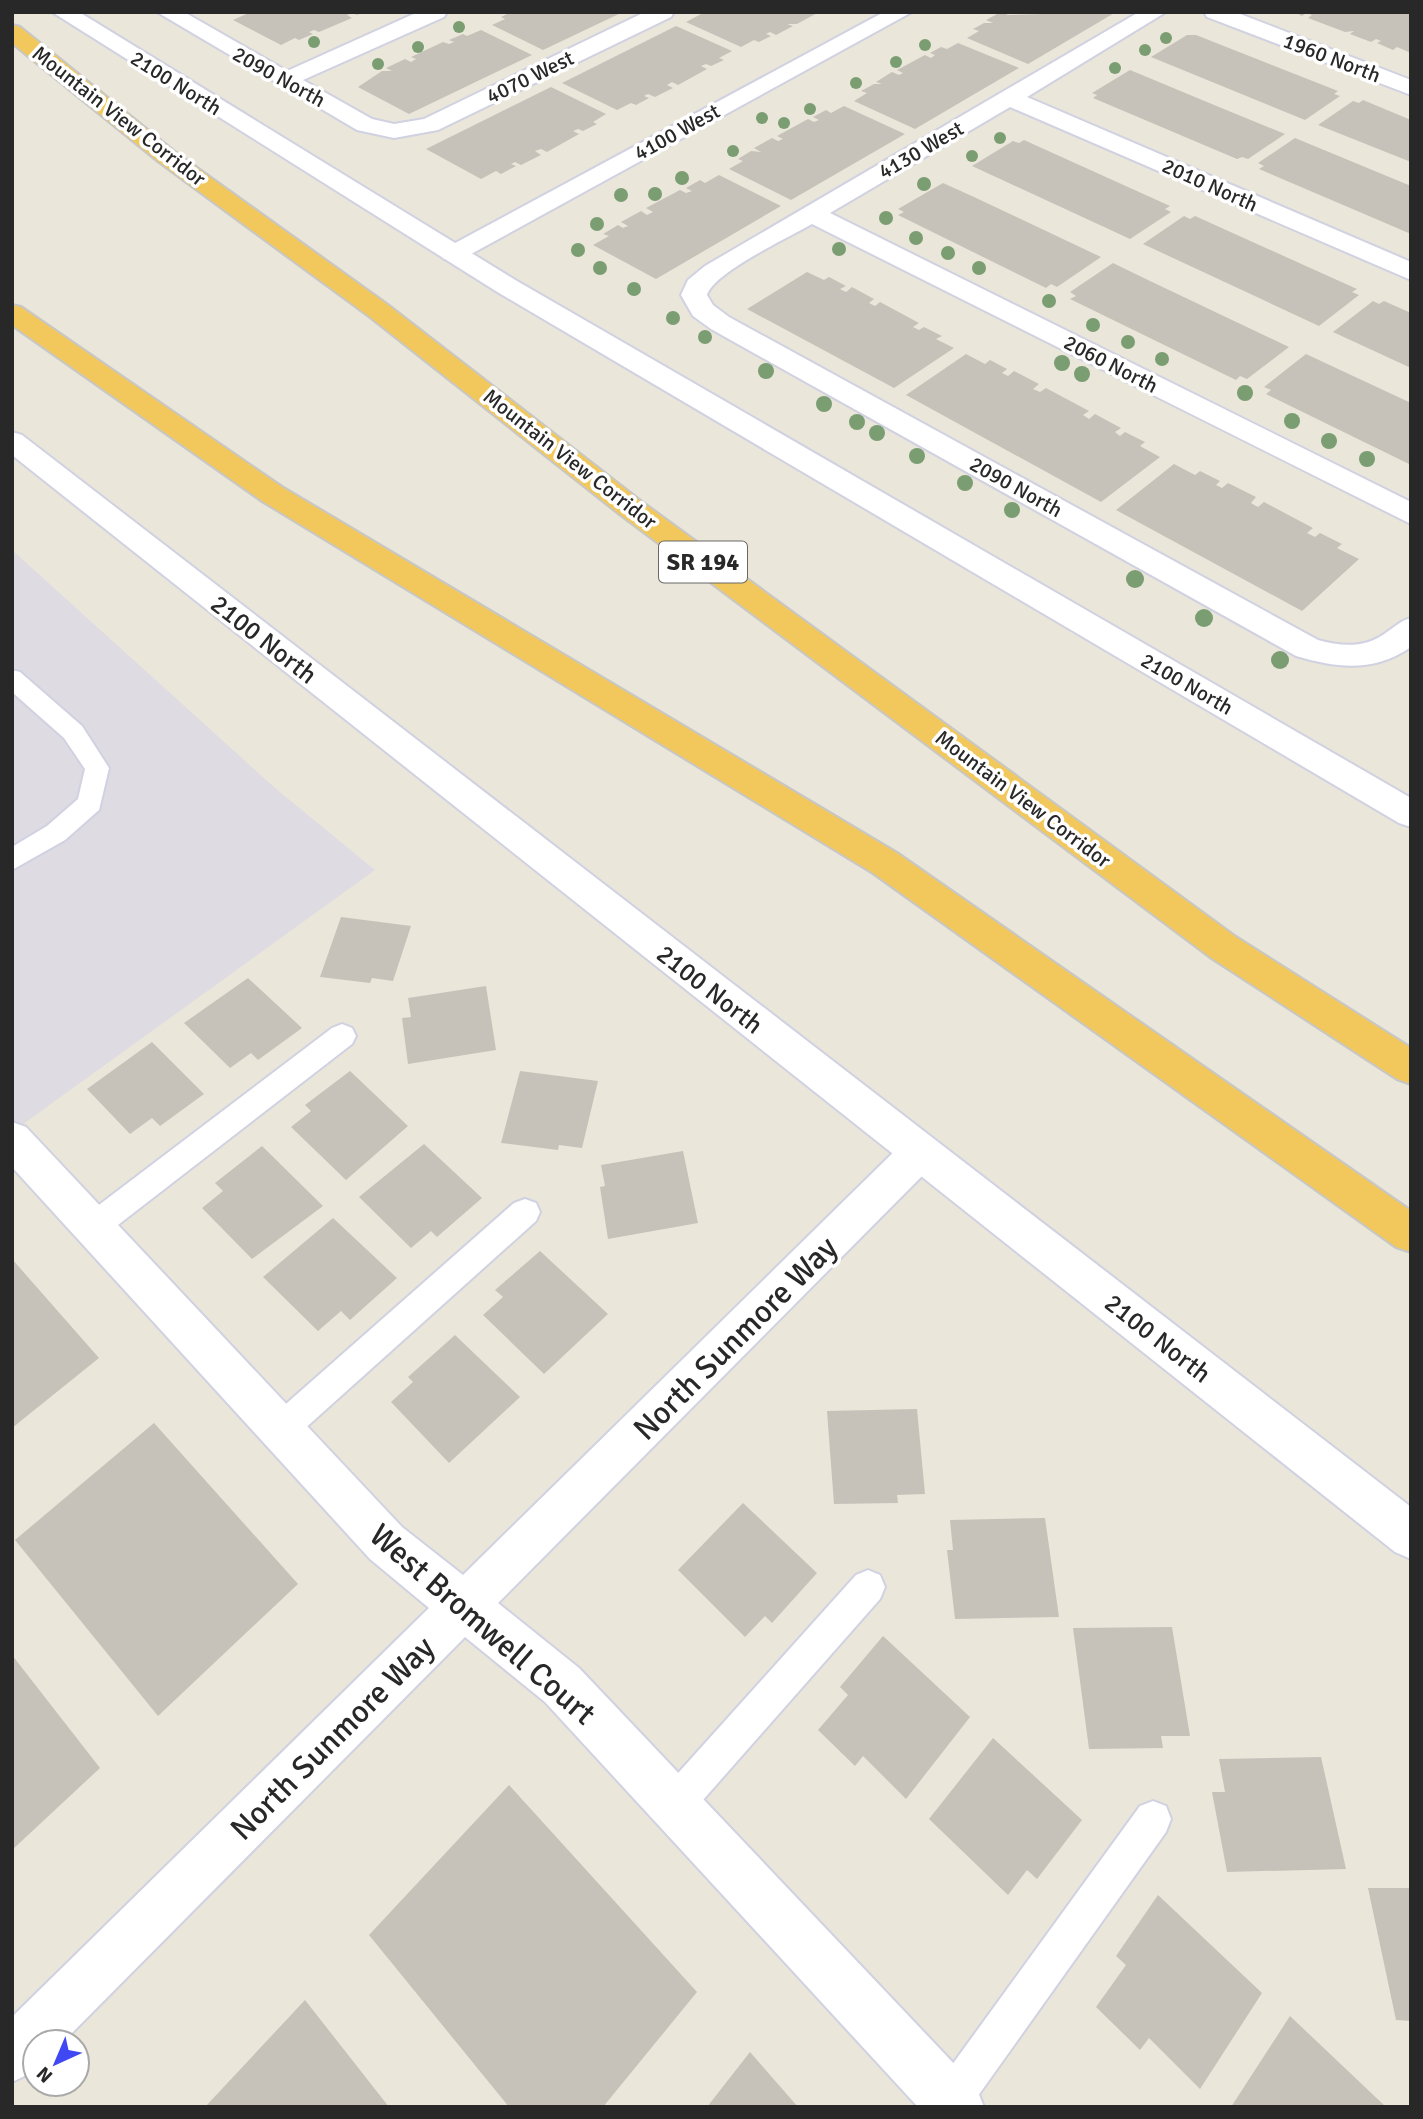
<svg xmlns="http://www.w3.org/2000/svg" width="1423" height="2119" viewBox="0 0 1423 2119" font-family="Signika,sans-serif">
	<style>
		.industrial { fill: #dedbe3 }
		.building { fill: #c6c2ba }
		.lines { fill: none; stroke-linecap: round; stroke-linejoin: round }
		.service-casing { stroke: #d0d1e1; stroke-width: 4 }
		.minor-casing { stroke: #d0d1e1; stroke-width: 4 }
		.secondary-casing { stroke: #d0d1e1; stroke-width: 4 }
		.trunk-casing { stroke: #c7c7c7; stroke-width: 4 }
		.service { fill: #fff; fill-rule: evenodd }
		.minor { fill: #fff; fill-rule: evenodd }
		.secondary { fill: #fff; fill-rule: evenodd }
		.trunk { fill: #f2c85c; fill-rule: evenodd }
		.tree { fill: #7b9d72 }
		.labels { text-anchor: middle; stroke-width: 7; stroke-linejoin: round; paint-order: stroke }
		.far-street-label { font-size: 21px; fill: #282828; stroke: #fff }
		.shield { fill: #fff; stroke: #686868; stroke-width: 2 }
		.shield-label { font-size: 24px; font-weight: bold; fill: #282828 }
		.street-label { font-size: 26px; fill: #282828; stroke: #fff }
		.near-street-label { font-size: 32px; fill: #282828; stroke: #fff }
	</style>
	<rect width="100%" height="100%" fill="#eae6da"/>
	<!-- industrial -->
	<polygon class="industrial" points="12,550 275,788 375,870 12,1132"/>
	<!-- building -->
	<g class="building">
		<polygon points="251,12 363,12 357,15 353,13 347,15 352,18 319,32 314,30 309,32 313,34 299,40 295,38 281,45 233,20"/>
		<polygon points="511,12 519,13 623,12 543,50 492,25 505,19 501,17"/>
		<polygon points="705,12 819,12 797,24 787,24 793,26 776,35 770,32 766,34 771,36 759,42 754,40 741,47 686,22"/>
		<polygon points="1001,12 1008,15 1116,12 1028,64 967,38 979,31 973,29 984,23 993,23 986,20"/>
		<polygon points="1294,12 1411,12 1411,53 1397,47 1393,50 1377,43 1381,41 1376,39 1371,42 1350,34 1354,31 1345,32 1308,18 1312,15 1306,13 1302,16"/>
		<polygon points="676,26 732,51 719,58 724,60 711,66 706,64 701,66 707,69 678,85 672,82 667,85 673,88 655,97 648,94 644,96 649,98 636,105 631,103 617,110 562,83"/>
		<polygon points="481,30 532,55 409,114 358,87 382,71 392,71 386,68 405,59 411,62 416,59 411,57 443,42 449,44 454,42 449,40 463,34 467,36"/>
		<polygon points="1187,35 1196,35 1338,91 1334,94 1340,96 1305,120 1151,57"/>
		<polygon points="958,43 1019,68 915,129 854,101 867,93 861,91 874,84 882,84 876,82 892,72 899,75 903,73 897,70 925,55 931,58 935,55 930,53 941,47 947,49"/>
		<polygon points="1130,70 1219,107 1285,134 1248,159 1242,157 1237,159 1093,98 1097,95 1092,93"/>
		<polygon points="551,87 606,114 593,122 597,124 583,131 578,129 573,131 579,134 547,152 541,149 535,151 541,155 521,165 515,162 511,164 516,166 501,174 496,171 481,179 426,149"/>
		<polygon points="1363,100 1411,120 1411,162 1318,125 1353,101 1359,103"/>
		<polygon points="844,106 905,134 791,200 729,169 743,161 738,159 751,151 761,152 754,148 772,138 778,141 783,139 777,136 808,119 814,122 819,120 813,117 826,110 831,113"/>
		<polygon points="1295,138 1411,186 1411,234 1259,169 1264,166 1258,163"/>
		<polygon points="1024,140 1170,206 1165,209 1171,212 1130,239 972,166 1013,141 1019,143"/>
		<polygon points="719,175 781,206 656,279 593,245 609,236 603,234 618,225 623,228 628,226 621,222 641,211 647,215 653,212 646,208 680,190 686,193 692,191 686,188 700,180 705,183"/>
		<polygon points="943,183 974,197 1101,257 1057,287 1051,284 1046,288 898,215 904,212 898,209"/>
		<polygon points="1184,216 1190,219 1195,216 1357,289 1352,292 1359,295 1319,326 1143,244"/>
		<polygon points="1113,263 1148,280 1289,347 1247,379 1240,376 1236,380 1070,299 1076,296 1070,292"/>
		<polygon points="807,272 824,280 829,277 846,286 840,289 846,292 852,287 874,299 869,303 875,306 880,302 919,323 913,327 919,330 924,327 942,336 936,339 954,348 894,388 747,309"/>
		<polygon points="1373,301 1379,304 1384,301 1411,313 1411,368 1333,332"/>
		<polygon points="966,354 985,364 990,360 1007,369 1002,373 1008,376 1014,371 1039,384 1033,389 1040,392 1046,388 1089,411 1083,415 1089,419 1095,414 1121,428 1115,432 1120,436 1125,432 1145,442 1140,446 1160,457 1101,502 906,395"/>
		<polygon points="1306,354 1411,403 1411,465 1266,394 1271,390 1264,387"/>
		<polygon points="1174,464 1195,475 1200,471 1220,481 1216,485 1222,488 1228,483 1256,497 1251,503 1258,507 1264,502 1313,528 1307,533 1315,537 1320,533 1342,544 1337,548 1359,559 1302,611 1116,510"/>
		<polygon points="341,917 411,926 393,981 372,978 370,983 320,977"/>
		<polygon points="248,978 302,1028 258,1060 251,1053 230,1068 184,1023"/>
		<polygon points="486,986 496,1050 408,1064 402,1018 411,1017 408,998"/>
		<polygon points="152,1042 204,1094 160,1126 152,1118 130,1134 87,1089"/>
		<polygon points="350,1071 408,1126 346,1180 291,1127 311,1111 305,1105"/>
		<polygon points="520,1071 598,1081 582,1148 559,1145 558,1150 501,1143"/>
		<polygon points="424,1144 482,1198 437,1237 431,1231 411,1248 359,1197"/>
		<polygon points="262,1146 323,1206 252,1259 202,1208 223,1191 215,1183"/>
		<polygon points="683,1151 698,1223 608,1239 600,1187 605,1186 601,1165"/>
		<polygon points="333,1218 397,1278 350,1320 341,1311 318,1331 263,1277"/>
		<polygon points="540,1251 608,1314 544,1374 483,1315 503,1297 495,1290"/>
		<polygon points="12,1259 99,1358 12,1428"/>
		<polygon points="455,1335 520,1397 449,1463 391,1402 413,1382 408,1377"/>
		<polygon points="917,1409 925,1494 897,1495 898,1503 834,1504 827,1411"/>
		<polygon points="154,1423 298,1584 158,1716 15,1540"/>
		<polygon points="743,1503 817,1573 772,1623 765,1616 745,1637 678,1570"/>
		<polygon points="1045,1518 1059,1617 955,1619 947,1550 953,1550 950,1520"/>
		<polygon points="1172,1627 1190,1736 1161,1736 1163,1748 1089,1749 1073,1628"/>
		<polygon points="883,1636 970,1717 906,1799 863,1756 855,1766 818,1730 848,1695 840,1687"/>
		<polygon points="12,1655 100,1768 12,1850"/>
		<polygon points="993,1738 1082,1820 1037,1879 1027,1870 1008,1895 929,1819"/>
		<polygon points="1321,1757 1346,1869 1227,1872 1212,1792 1225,1792 1219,1759"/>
		<polygon points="509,1785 697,1992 603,2107 509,2107 369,1935"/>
		<polygon points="1368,1888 1411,1888 1411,2021 1396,2020"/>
		<polygon points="1158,1895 1262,1993 1200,2089 1149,2038 1140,2050 1096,2007 1126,1965 1116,1956"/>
		<polygon points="305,2000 389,2107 205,2107"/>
		<polygon points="1290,2016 1386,2107 1231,2107"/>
		<polygon points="750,2052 798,2107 707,2107"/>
	</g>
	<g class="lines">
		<!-- service casing -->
		<g class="service-casing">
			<g id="service">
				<polygon points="12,670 20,672 82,726 109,768 99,810 65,840 12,870 12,847 47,826 78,799 85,769 64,738 12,692"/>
				<polygon points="342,1024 352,1028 356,1036 352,1044 105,1235 94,1239 83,1235 79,1226 83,1217 332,1028"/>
				<polygon points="525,1199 536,1203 540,1212 536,1221 292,1440 281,1445 270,1440 265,1429 270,1418 514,1203"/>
				<polygon points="868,1570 880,1575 885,1587 880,1599 688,1817 675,1822 662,1817 657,1804 662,1791 856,1575"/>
				<polygon points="1153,1801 1166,1806 1171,1819 1166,1832 970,2107 932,2107 930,2101 936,2087 1140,1806"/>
			</g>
		</g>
		<!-- minor casing -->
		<g class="minor-casing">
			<g id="minor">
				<polygon points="157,12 184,12 287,71 418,12 447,12 444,17 303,80 372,119 394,124 424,119 645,12 674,12 671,17 438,130 394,138 357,130"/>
				<polygon points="884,12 912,12 462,259 444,259 440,254 444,249"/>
				<path d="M1139 12H1166L1027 97 1411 262V280L1010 107 830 213 1411 502V524L812 224C790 237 714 272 707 295L713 305 729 317 1318 640C1343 647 1366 648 1387 632 1396 626 1400 621 1411 618V647C1373 673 1337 668 1296 656L711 329 693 316 681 295 688 280 705 266Z"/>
				<polygon points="1204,12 1235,12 1411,80 1411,95 1207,17"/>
				<polygon points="12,1122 26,1127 402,1527 463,1575 906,1140 920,1135 934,1140 940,1152 934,1164 498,1603 579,1668 976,2087 984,2107 918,2107 545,1702 465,1637 63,2042 35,2042 35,2071 12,2082 12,2017 429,1608 370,1559 12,1167"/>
			</g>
		</g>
		<!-- secondary casing -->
		<g class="secondary-casing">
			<g id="secondary">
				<polygon points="52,12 79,12 517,281 1411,798 1411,827 1399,823 499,293"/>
				<polygon points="12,432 22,435 1411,1507 1411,1559 1395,1552 12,455"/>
			</g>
		</g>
		<!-- trunk casing -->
		<g class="trunk-casing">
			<g id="trunk">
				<polygon points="12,25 20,27 175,152 388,305 642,502 1236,937 1411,1048 1411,1084 1397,1079 1210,957 622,516 370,317 159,162 12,43"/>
				<polygon points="12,305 21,307 282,487 897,853 1411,1211 1411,1252 1396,1247 873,873 262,501 12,325"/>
			</g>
		</g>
		<!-- service -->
		<use href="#service" class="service"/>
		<!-- minor -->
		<use href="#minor" class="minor"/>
		<!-- secondary -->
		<use href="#secondary" class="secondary"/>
		<!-- trunk -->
		<use href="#trunk" class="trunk"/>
	</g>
	<!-- trees -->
	<g class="tree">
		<circle cx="459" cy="27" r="6"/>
		<circle cx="1166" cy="38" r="6"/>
		<circle cx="314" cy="42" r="6"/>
		<circle cx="925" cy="45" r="6"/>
		<circle cx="418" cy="47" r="6"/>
		<circle cx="1145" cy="50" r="6"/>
		<circle cx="896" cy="62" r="6"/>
		<circle cx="378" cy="64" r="6"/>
		<circle cx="1115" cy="68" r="6"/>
		<circle cx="856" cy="83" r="6"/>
		<circle cx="810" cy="109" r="6"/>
		<circle cx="762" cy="118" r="6"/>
		<circle cx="784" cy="123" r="6"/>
		<circle cx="1000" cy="138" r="6"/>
		<circle cx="733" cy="151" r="6"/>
		<circle cx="972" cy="156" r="6"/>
		<circle cx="682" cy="178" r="7"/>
		<circle cx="924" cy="184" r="7"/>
		<circle cx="655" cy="194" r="7"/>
		<circle cx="621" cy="195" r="7"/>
		<circle cx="886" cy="218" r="7"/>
		<circle cx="597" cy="224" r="7"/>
		<circle cx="916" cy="238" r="7"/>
		<circle cx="839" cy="249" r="7"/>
		<circle cx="578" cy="250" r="7"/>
		<circle cx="948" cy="253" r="7"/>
		<circle cx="600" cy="268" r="7"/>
		<circle cx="979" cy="268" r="7"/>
		<circle cx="634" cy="289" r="7"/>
		<circle cx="1049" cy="301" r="7"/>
		<circle cx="673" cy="318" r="7"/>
		<circle cx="1093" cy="325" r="7"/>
		<circle cx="705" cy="337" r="7"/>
		<circle cx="1128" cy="342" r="7"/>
		<circle cx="1162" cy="359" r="7"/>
		<circle cx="1062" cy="363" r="8"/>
		<circle cx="766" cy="371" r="8"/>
		<circle cx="1082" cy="374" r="8"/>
		<circle cx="1245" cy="393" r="8"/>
		<circle cx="824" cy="404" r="8"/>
		<circle cx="1292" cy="421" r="8"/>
		<circle cx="857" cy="422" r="8"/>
		<circle cx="877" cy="433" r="8"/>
		<circle cx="1329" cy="441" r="8"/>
		<circle cx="917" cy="456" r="8"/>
		<circle cx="1367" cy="459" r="8"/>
		<circle cx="965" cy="483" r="8"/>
		<circle cx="1012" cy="510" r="8"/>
		<circle cx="1135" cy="579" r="9"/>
		<circle cx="1204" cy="618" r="9"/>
		<circle cx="1280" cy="660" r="9"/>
	</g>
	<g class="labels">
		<!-- far-street labels -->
		<g class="far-street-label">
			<text transform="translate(1332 58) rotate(21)" y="7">1960 North</text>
			<text transform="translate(279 77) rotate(29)" y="7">2090 North</text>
			<text transform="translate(530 77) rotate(-26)" y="7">4070 West</text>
			<text transform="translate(176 83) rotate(32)" y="7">2100 North</text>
			<text transform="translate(119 116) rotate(38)" y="7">Mountain View Corridor</text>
			<text transform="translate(677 132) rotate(-29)" y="7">4100 West</text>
			<text transform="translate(921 150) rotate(-30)" y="7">4130 West</text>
			<text transform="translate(1210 185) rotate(24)" y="7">2010 North</text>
			<text transform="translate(1111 364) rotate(27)" y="7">2060 North</text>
			<text transform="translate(570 459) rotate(38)" y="7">Mountain View Corridor</text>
			<text transform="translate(1016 487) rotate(29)" y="7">2090 North</text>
			<text transform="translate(1187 684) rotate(30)" y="7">2100 North</text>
			<text transform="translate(1023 799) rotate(37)" y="7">Mountain View Corridor</text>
		</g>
		<!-- shield labels -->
		<rect class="shield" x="659" y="541.5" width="88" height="41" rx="5"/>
		<g class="shield-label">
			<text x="703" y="570">SR 194</text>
		</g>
		<!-- street labels -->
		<g class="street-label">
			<text transform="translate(264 639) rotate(38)" y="9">2100 North</text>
			<text transform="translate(710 989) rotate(38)" y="9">2100 North</text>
			<text transform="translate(1158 1338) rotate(38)" y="9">2100 North</text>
		</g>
		<!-- near-street labels -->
		<g class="near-street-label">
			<text transform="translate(735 1338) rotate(-45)" y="11">North Sunmore Way</text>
			<text transform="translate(483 1624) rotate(41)" y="11">West Bromwell Court</text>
			<text transform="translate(332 1738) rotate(-45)" y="11">North Sunmore Way</text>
		</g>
	</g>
	<!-- border -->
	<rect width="1423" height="2119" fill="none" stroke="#282828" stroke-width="28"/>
	<!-- north arrow -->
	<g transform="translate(56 2063) rotate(224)"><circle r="33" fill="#ffffff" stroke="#a9a9a9" stroke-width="2"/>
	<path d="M0-5L12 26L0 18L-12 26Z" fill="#3f48f2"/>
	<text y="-10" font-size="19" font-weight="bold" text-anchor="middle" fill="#282828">N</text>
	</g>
</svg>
